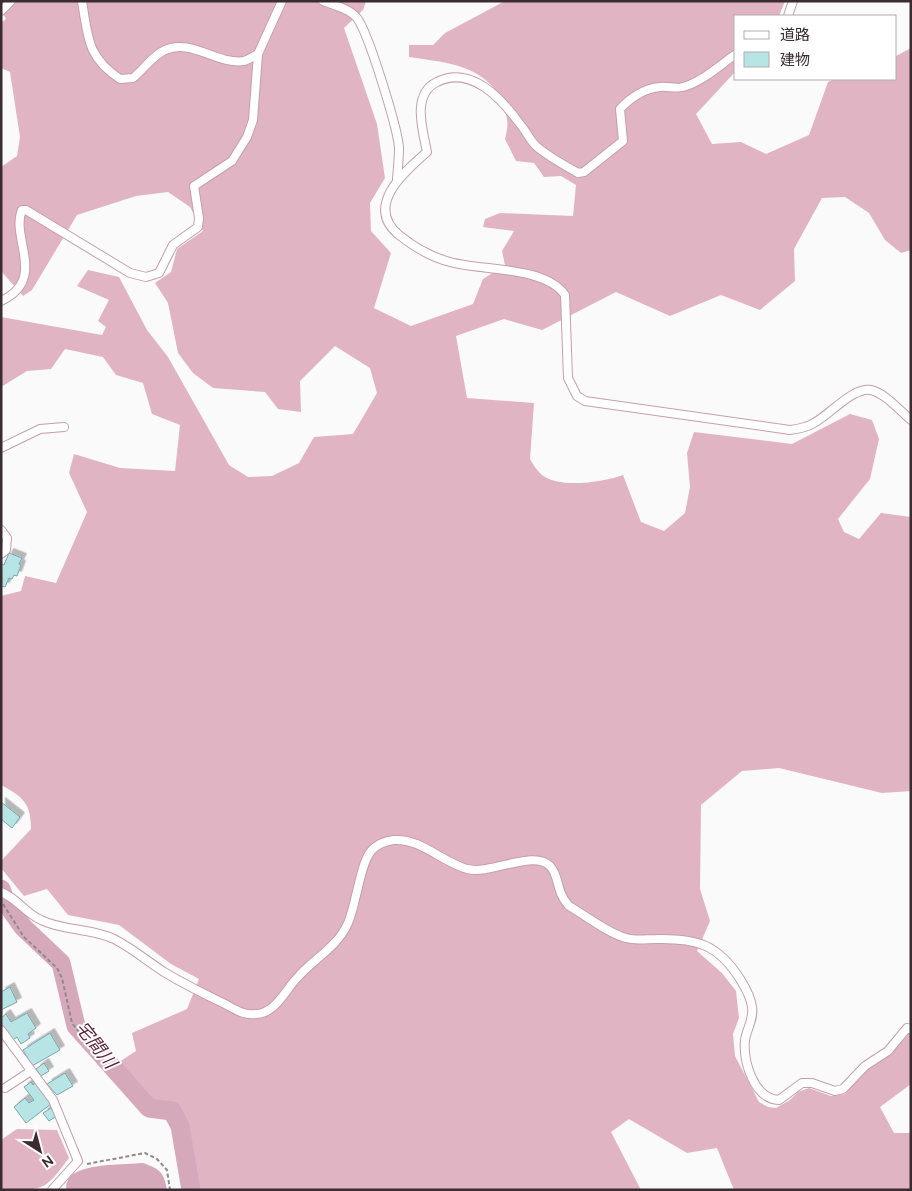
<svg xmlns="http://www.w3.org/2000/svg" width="912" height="1191" viewBox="0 0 912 1191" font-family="Ubuntu,'Noto Sans JP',sans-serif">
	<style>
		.forest { fill: #e1b4c4 }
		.water { fill: #d6a9ba }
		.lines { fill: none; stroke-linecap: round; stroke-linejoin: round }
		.river { stroke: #d6a9ba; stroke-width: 19 }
		.building { fill: #b7e5e6; stroke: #7aa6a8; filter: url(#shadow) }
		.street-casing { stroke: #c49fac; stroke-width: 10 }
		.path { stroke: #90898c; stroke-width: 2; stroke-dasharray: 4 2.5; stroke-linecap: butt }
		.street { stroke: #fff; stroke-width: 8 }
		.labels { text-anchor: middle; stroke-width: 4; stroke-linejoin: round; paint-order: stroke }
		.water-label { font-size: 18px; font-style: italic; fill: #5d253e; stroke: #fff }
	</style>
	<defs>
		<filter id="shadow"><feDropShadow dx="4.5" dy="-4.5" stdDeviation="0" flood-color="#0004"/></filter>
	</defs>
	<rect width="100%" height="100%" fill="#fafafa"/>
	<!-- forest -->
	<g class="forest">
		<path d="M1 1H366L363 10 344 28 377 124 385 178 370 203 371 231 391 253 374 308 411 326 473 304 483 279 505 265 502 251 514 231 483 227 485 219 500 213 573 216 576 185 561 176 544 177 534 163 516 161 505 139C509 123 508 120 503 105 487 64 447 63 409 57V45H433L445 33 505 1H785L779 16H736V71L696 114 712 144 741 142 766 154 809 135 828 82 835 79H896V56L911 48V250L901 253 885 240 869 213 845 197 822 198 794 249 795 281 760 310 721 295 670 316 616 292 542 330 504 319 456 336 467 398 534 403 530 459C533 464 537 471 542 475 560 489 604 482 623 475L641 522 664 531 685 513 690 487 687 453 694 432 792 444 850 414 872 420 879 439 870 479 838 519 844 532 859 539 881 513 911 517V791L882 793 779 768 742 771 701 805 700 889 710 921 697 951 722 973 736 991 739 1018 733 1034 735 1056 759 1102 768 1107 776 1108 790 1100 798 1092 809 1088 831 1096 845 1094 865 1071 897 1047 911 1031V1084L880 1107 894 1133H911V1190H734L717 1148 687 1153 629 1119 611 1132 641 1190H199L187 1121 176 1107 149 1102 116 1064 136 1051 132 1033 187 1009 199 979 171 964 119 925 68 915 47 889 24 896 1 868V861L31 829C31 803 23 797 1 785V596L21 591 25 576 56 583 87 512 69 473 74 454 120 468 175 471 180 425 152 414 143 383 116 375 103 357 65 349 51 369 27 371 1 387V317L102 335 106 327 98 321 109 300 77 286 88 270 119 277 147 330 168 357 229 465 248 477 272 476 299 463 314 437 353 434 377 393 370 368 335 346 300 381 301 412 278 409 265 392 213 388 193 373 178 353 168 303 155 283 171 272 177 249 203 231 190 207 168 192 136 196 77 215 32 290 23 296 1 271V167L17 156 20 137 10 72 1 68V23L6 19 1 9Z"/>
		<path d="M17 1129 57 1130 69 1158C44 1191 45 1190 1 1190V1140Z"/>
	</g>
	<!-- water -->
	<path class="water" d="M143 1163C160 1169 164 1172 167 1190H66C66 1183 68 1176 75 1173 94 1163 122 1165 143 1163Z"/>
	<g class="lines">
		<!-- river -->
		<polyline class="river" points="1,889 6,903 23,927 61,963 76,1026 149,1108 172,1111 180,1126 191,1190"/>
	</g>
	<!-- building -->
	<g class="building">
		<polygon points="9,553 22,558 19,564 21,565 17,576 14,575 12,579 9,578 5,587 1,586 1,564 4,565"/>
		<polygon points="1,802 20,817 12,828 1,819"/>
		<polygon points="10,987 17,1002 1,1010 1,992"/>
		<polygon points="27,1013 36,1028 28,1034 30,1038 21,1044 17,1037 11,1041 1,1025 1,1018 6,1014 11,1022"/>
		<polygon points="50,1033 60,1050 32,1066 23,1050"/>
		<polygon points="44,1063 49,1071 41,1076 36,1069"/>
		<polygon points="65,1073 73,1086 57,1095 47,1084"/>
		<polygon points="31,1082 33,1085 35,1083 51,1104 26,1123 14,1107 25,1098 29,1103 34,1100 24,1087"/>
		<polygon points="51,1108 57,1116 49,1121 43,1113"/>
	</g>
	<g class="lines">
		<!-- street casing -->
		<g class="street-casing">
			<g id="street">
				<path d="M82 1C88 37 87 57 120 79L133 78C144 69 152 56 165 50 191 38 217 65 244 61 248 60 254 56 258 54"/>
				<path d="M323 1C334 5 350 9 357 18 369 34 397 127 399 147 399 158 398 168 397 179"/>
				<polyline points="1,11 11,1"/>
				<polyline points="788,16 793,1"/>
				<path d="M736 54C720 65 702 82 683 87 675 89 668 86 660 87 645 88 630 98 620 109L623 141 584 172 578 173C564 165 549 157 536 146 530 140 526 131 520 124 501 98 471 65 437 82 411 94 423 131 427 152 404 172 364 206 399 235 414 247 431 257 450 262 482 271 545 266 565 295L568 378 577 396 585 401 790 430C797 429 805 428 812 424 828 417 853 386 871 390 885 393 900 411 911 420"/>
				<path d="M1 301C48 279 10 238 22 210H26L130 273 146 277 159 273 173 245 198 227 199 218 194 186 232 161 247 137 253 120 258 54 282 1"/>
				<polyline points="1,448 40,429 64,427"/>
				<polyline points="1,530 7,538 6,550 1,554"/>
				<path d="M1 892C17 898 25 913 41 920 63 931 91 928 114 939 132 948 147 961 164 972 184 984 204 994 225 1004 234 1009 245 1016 256 1014 262 1014 266 1012 270 1009 281 1002 288 987 297 978 314 958 337 948 348 923 356 905 360 865 371 851 377 844 385 841 394 840 420 838 442 862 467 869 491 875 534 849 550 866 560 876 555 891 569 906 585 915 609 934 626 938 636 941 646 939 656 939 696 938 718 944 740 979 745 987 751 997 752 1007 754 1019 747 1028 745 1040 743 1062 754 1099 779 1100L802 1083H812L835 1091 843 1089 865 1066 888 1051 907 1028 911 1029"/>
				<polyline points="1,1030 53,1100 78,1161 52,1190"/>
				<polyline points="5,1088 31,1071"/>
			</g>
		</g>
		<!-- path -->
		<g class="path">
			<polyline points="3,904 24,937 57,968 62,978 72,1023 105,1063"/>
			<polyline points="87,1164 145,1153 157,1159 167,1170 170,1190"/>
		</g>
		<!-- street -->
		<use href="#street" class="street"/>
	</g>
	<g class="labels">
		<!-- water labels -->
		<g class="water-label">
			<text transform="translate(96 1045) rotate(52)" y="6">宅間川</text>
		</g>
	</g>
	<!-- border -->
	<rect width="912" height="1191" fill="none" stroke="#3a2c31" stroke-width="5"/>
	<!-- legend -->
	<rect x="734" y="15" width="162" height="65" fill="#ffffff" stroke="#b0abad"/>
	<rect x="744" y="31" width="25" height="8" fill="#ffffff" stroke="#b0abad"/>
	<text x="780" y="40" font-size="15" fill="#3a2c31">道路</text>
	<rect x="744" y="52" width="25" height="15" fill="#b7e5e6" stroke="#b0abad"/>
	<text x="780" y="65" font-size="15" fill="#3a2c31">建物</text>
	<!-- north arrow -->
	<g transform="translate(40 1151) rotate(144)" stroke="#ffffff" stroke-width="4" paint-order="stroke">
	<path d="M0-4L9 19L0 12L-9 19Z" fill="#3a2c31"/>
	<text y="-8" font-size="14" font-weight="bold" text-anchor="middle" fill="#3a2c31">N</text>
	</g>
</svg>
